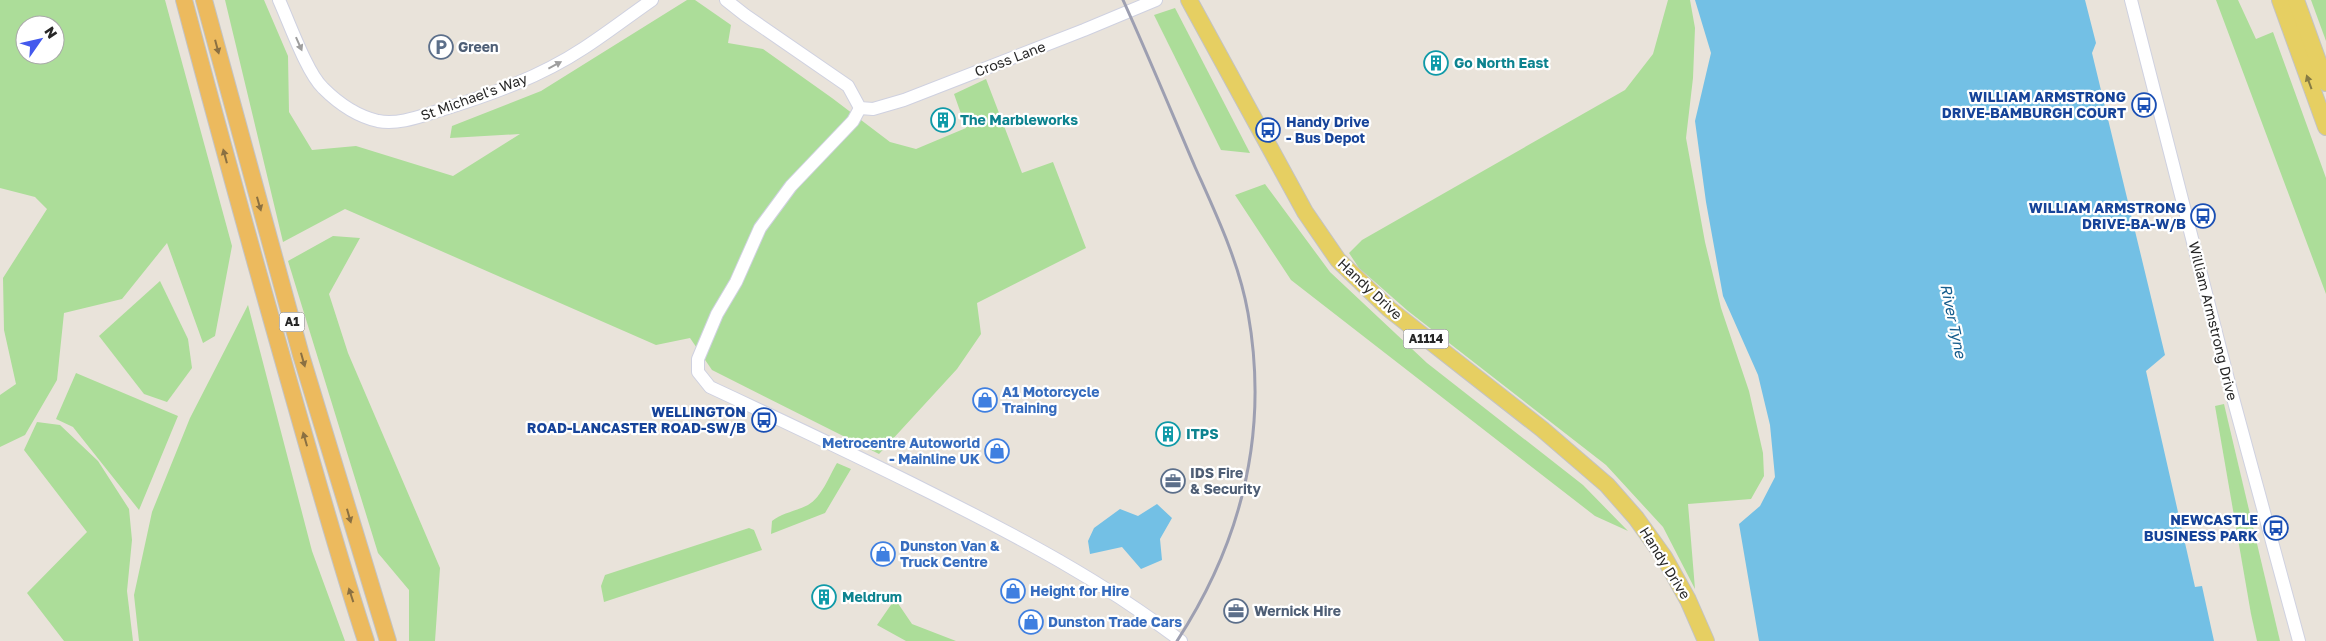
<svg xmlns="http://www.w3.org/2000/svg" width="2326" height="641" viewBox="0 0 2326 641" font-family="'Golos Text',sans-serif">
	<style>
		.green { fill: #acdd99; fill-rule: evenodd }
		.water { fill: #73c0e5 }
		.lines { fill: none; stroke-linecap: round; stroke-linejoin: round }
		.tertiary-casing { stroke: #cfd1e0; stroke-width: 14 }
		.primary-casing { stroke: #c3c3c3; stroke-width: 18 }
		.trunk-casing { stroke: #c3c3c3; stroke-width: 18 }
		.tertiary { stroke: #fff; stroke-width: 12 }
		.primary { stroke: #e6cf62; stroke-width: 16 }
		.trunk { stroke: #ecba5e; stroke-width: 16 }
		.rail { stroke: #9d9fb1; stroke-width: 3 }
		.oneway { fill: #9e9e9e }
		.oneway2 { fill: #8a7042 }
		.oneway3 { fill: #867b44 }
		.labels { text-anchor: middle; stroke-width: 4.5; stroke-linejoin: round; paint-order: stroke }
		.shield { fill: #fff; stroke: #686868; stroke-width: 1 }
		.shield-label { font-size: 12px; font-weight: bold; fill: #272727 }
		.service-label { font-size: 14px; font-weight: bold; fill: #4e5e75; stroke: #fff; text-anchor: start }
		.street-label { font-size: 14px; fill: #272727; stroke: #fff }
		.culture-label { font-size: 14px; font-weight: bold; fill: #0d838f; stroke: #fff; text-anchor: start }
		.transit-label { font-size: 14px; font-weight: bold; fill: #164399; stroke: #fff; text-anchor: end }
		.shop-label { font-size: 14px; font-weight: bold; fill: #366cbe; stroke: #fff; text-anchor: start }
		.water-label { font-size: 15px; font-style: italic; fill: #165d8d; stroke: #fff }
	</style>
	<rect width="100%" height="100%" fill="#e9e3da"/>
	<!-- green -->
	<g class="green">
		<path d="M0 0H165L232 246 215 336 203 343 167 243 122 299 64 313 57 380 25 435 0 447V395L16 384 4 330 3 278 47 209 35 197 0 188ZM25 25H55V55H25Z"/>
		<polygon points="225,0 264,0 288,56 289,112 312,150 356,146 453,176 520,134 450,138 452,126 541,91 687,0 695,0 731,25 728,43 763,49 832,98 890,142 916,149 966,128 954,94 986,79 1022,173 1053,162 1086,248 977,303 981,334 957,369 879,454 712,370 690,338 656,345 345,209 283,242"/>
		<polygon points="1668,0 1690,0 1695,28 1693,78 1686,138 1705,242 1721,308 1749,391 1763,453 1764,476 1751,499 1688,504 1695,589 1663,527 1606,465 1408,311 1359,268 1349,253 1362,240 1625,90 1653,54"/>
		<polygon points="2216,0 2238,0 2256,39 2273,32 2326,178 2326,294"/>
		<polygon points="2311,0 2326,0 2326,41"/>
		<polygon points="1175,8 1250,153 1221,150 1154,15"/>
		<polygon points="1265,184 1330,272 1427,363 1583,485 1628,531 1595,516 1291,280 1235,195"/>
		<polygon points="333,236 360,238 329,294 348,353 440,568 435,641 409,641 409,590 378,553 288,261"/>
		<polygon points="160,281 188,339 192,368 167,402 144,394 99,336"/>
		<polygon points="248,305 312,551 345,641 139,641 134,595 152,512 190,418"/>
		<polygon points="76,373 178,416 139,510 73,427 56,419"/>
		<polygon points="2224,404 2280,641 2257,641 2251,614 2215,406"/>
		<polygon points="37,422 60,425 98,461 129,509 132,540 127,591 133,641 64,641 27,593 87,532 24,450"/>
		<path d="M837 463 851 469 825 513 771 534 772 521C782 513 796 511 808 505 822 497 829 476 837 463Z"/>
		<polygon points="749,528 754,530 762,550 604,602 601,586 605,575"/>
		<polygon points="895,599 912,624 956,641 906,641 877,625"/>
	</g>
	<!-- water -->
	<g class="water">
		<polygon points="1695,0 2085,0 2096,43 2092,53 2165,355 2146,371 2195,587 2202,586 2214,641 1759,641 1739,524 1760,506 1775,477 1770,425 1758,375 1723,296 1706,202 1695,121 1711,53"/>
		<polygon points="1157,504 1172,518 1160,539 1162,560 1141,569 1122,547 1090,554 1088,541 1094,528 1120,509 1138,516"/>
	</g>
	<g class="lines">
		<!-- tertiary casing -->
		<g class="tertiary-casing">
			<g id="tertiary">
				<path d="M279 0C289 22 307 73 323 88 338 103 356 116 378 121 399 125 421 116 441 110 490 95 540 77 584 48 607 33 629 16 652 0"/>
				<polyline points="726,0 745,15 848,86 860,108 873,109 904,100 1084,30 1156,0"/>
				<polyline points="2131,0 2230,387 2299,641"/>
				<path d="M860 108 853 121 791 186 760 228 736 282 717 314 698 359V372L710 387C783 421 857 456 929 492 1017 536 1103 581 1181 641"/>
			</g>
		</g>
		<!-- primary casing -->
		<g class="primary-casing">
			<g id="primary">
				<polyline points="1189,0 1305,212 1338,260 1389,309 1542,429 1607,485 1636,518 1664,557 1688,600 1706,641"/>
				<polyline points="2280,0 2326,127"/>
				<polyline points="2296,0 2326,83"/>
			</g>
		</g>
		<!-- trunk casing -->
		<g class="trunk-casing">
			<g id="trunk">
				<path d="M184 0C221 140 260 280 300 420 321 494 342 568 366 641"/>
				<polyline points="204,0 301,355 388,641"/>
			</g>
		</g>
		<!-- tertiary -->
		<use href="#tertiary" class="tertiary"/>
		<!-- primary -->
		<use href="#primary" class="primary"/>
		<!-- trunk -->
		<use href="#trunk" class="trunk"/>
		<!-- rail -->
		<path class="rail" d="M1123 0C1148 55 1171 111 1195 167 1216 214 1239 262 1248 313 1269 431 1242 541 1177 641"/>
	</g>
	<!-- one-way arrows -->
	<defs><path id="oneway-solid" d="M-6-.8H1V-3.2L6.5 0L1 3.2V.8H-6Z" transform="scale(1.25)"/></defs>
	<g class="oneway">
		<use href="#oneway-solid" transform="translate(299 44) rotate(66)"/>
		<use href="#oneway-solid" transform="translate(555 65) rotate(-28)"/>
	</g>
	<g class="oneway2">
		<use href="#oneway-solid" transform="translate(217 47) rotate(75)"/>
		<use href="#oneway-solid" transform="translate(225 156) rotate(-105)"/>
		<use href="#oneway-solid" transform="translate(259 204) rotate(74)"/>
		<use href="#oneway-solid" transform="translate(303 360) rotate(74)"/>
		<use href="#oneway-solid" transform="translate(305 439) rotate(-106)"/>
		<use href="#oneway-solid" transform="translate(349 516) rotate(74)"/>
		<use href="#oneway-solid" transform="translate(351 595) rotate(-108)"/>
	</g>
	<use class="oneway3" href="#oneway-solid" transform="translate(2309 82) rotate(-110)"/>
	<!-- icons -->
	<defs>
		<g id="parking-ring" transform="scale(1.25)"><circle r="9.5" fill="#fff" stroke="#5c6f8a" stroke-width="1.5"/><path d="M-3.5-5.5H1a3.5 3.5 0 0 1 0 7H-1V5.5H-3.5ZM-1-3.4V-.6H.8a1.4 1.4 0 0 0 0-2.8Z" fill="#5c6f8a"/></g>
		<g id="building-ring" transform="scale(1.25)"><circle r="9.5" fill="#fff" stroke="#0f9aa8" stroke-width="1.5"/><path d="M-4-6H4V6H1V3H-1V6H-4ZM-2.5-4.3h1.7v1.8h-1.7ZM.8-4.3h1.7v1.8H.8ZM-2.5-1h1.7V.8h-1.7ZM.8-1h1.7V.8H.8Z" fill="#0f9aa8"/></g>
		<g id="bus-ring" transform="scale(1.25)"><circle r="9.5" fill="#fff" stroke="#1a4fb4" stroke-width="1.5"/><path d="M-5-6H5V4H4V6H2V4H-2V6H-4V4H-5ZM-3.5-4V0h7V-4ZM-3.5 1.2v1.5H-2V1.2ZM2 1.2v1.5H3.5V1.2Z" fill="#1a4fb4"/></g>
		<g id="shop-ring" transform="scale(1.25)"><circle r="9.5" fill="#fff" stroke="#3f7fe0" stroke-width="1.5"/><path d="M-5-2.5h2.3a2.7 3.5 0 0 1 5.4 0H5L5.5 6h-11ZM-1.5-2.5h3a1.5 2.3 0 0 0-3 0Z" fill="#3f7fe0"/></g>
		<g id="office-ring" transform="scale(1.25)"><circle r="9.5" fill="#fff" stroke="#5c6f8a" stroke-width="1.5"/><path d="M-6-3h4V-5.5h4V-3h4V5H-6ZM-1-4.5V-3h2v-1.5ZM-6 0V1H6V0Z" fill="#5c6f8a"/></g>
	</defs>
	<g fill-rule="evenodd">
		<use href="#parking-ring" x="441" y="47"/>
		<use href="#building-ring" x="1436" y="63"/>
		<use href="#bus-ring" x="2144" y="105"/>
		<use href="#building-ring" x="943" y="120"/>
		<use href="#bus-ring" x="1268" y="130"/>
		<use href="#bus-ring" x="2203" y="216"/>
		<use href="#shop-ring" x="985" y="400"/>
		<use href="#bus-ring" x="764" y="420"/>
		<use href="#building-ring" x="1168" y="434"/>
		<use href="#shop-ring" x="997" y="451"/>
		<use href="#office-ring" x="1173" y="481"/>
		<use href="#bus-ring" x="2276" y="528"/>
		<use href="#shop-ring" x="883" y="554"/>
		<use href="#shop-ring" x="1013" y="591"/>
		<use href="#building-ring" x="824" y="597"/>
		<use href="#office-ring" x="1236" y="611"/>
		<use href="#shop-ring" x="1031" y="622"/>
	</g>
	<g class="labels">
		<!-- shield labels -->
		<g class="shield">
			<rect x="279.5" y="312.5" width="25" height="19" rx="4"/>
			<rect x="1403.5" y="329.5" width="45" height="19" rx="4"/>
		</g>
		<g class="shield-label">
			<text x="292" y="326">A1</text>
			<text x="1426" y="343">A1114</text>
		</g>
		<!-- service labels -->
		<g class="service-label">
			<text x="458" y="52">Green</text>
			<text x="1190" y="478">IDS Fire<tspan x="1190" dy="16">&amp; Security</tspan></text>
			<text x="1254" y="616">Wernick Hire</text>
		</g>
		<!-- street labels -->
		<g class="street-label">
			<text transform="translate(1010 59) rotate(-21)" y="5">Cross Lane</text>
			<text transform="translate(474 97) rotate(-20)" y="5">St Michael's Way</text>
			<text transform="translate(1370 289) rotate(43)" y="5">Handy Drive</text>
			<text transform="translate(2213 321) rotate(76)" y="5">William Armstrong Drive</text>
			<text transform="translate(1665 563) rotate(58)" y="5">Handy Drive</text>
		</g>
		<!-- culture labels -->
		<g class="culture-label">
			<text x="1454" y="68">Go North East</text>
			<text x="960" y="125">The Marbleworks</text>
			<text x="1186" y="439">ITPS</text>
			<text x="842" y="602">Meldrum</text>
		</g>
		<!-- transit labels -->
		<g class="transit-label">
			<text x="2126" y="102">WILLIAM ARMSTRONG<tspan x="2126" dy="16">DRIVE-BAMBURGH COURT</tspan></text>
			<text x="1286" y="127" text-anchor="start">Handy Drive<tspan x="1286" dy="16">- Bus Depot</tspan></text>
			<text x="2186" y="213">WILLIAM ARMSTRONG<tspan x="2186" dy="16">DRIVE-BA-W/B</tspan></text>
			<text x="746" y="417">WELLINGTON<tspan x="746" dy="16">ROAD-LANCASTER ROAD-SW/B</tspan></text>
			<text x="2258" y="525">NEWCASTLE<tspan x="2258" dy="16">BUSINESS PARK</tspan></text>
		</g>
		<!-- shop labels -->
		<g class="shop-label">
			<text x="1002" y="397">A1 Motorcycle<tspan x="1002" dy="16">Training</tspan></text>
			<text x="980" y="448" text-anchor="end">Metrocentre Autoworld<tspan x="980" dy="16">- Mainline UK</tspan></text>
			<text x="900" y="551">Dunston Van &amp;<tspan x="900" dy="16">Truck Centre</tspan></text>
			<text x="1030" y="596">Height for Hire</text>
			<text x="1048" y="627">Dunston Trade Cars</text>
		</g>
		<!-- water labels -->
		<g class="water-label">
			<text transform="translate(1953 321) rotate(78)" y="5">River Tyne</text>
		</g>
	</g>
	<!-- north arrow -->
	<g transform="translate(40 40) rotate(56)"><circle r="24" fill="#ffffff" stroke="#a9a9a9"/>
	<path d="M0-4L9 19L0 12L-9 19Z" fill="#4359ed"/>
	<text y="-8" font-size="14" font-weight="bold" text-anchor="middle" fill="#272727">N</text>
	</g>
</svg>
